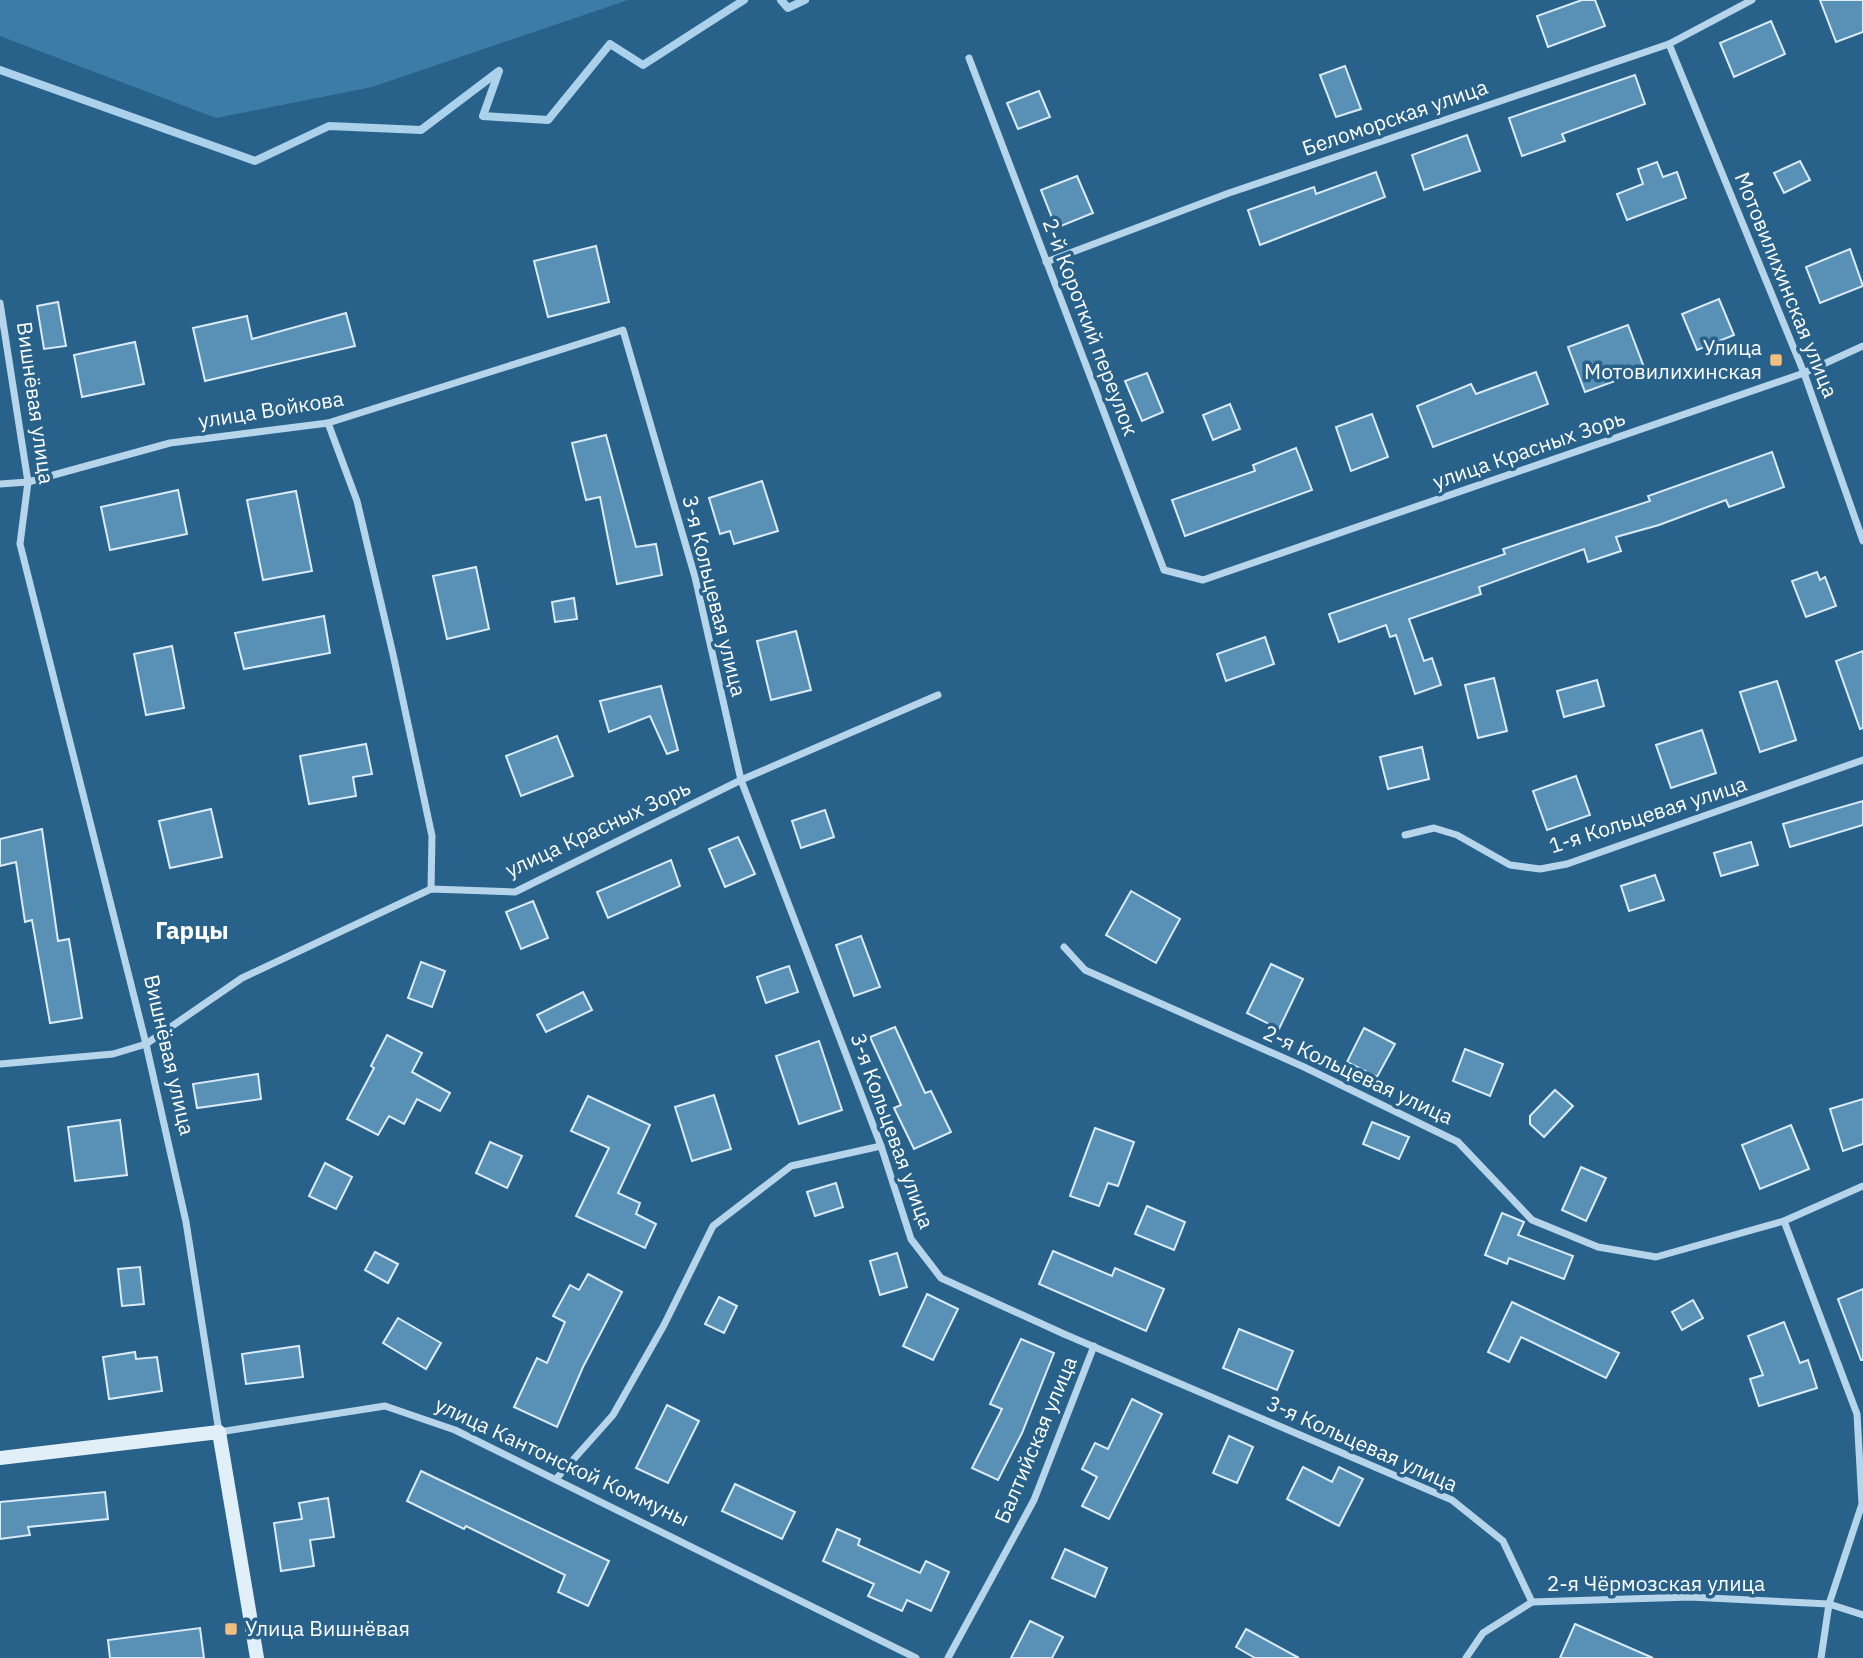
<svg xmlns="http://www.w3.org/2000/svg" width="1863" height="1658" viewBox="0 0 1863 1658" font-family="'IBM Plex Sans',sans-serif">
	<style>
		.green { fill: #3c7da8 }
		.lines { fill: none; stroke-linecap: round; stroke-linejoin: round }
		.stream { stroke: #abd2ea; stroke-width: 8 }
		.building { fill: #5890b6; stroke: #dbecf8; stroke-width: 2 }
		.street { stroke: #b7d5ea; stroke-width: 7 }
		.secondary { stroke: #e1eff8; stroke-width: 14 }
		.poi-dot { fill: #f2be7d; stroke: #28628b; stroke-width: 2.5 }
		.labels { text-anchor: middle; stroke-width: 7; stroke-linejoin: round; paint-order: stroke }
		.street-label { font-size: 21px; fill: #fff; stroke: #28628b }
		.poi-label { font-size: 21px; fill: #fff; stroke: #28628b; text-anchor: end }
		.quarter-label { font-size: 24px; font-weight: bold; fill: #fff; stroke: #28628b }
	</style>
	<rect width="100%" height="100%" fill="#28628b"/>
	<!-- green -->
	<polygon class="green" points="0,0 628,0 372,87 216,118 0,36"/>
	<g class="lines">
		<!-- stream -->
		<g class="stream">
			<polyline points="781,0 788,8 805,0"/>
			<polyline points="0,70 255,161 329,126 421,130 499,71 483,116 548,120 610,44 643,65 744,0"/>
		</g>
	</g>
	<!-- building -->
	<g class="building">
		<polygon points="1582,0 1595,0 1605,26 1548,47 1537,16"/>
		<polygon points="1820,0 1863,0 1863,32 1836,42"/>
		<polygon points="1771,21 1785,54 1734,77 1720,43"/>
		<polygon points="1345,66 1361,109 1336,117 1320,75"/>
		<polygon points="1635,75 1645,104 1562,134 1565,141 1522,156 1509,118"/>
		<polygon points="1039,91 1050,117 1018,129 1007,103"/>
		<polygon points="1467,135 1480,171 1424,190 1412,155"/>
		<polygon points="1800,161 1810,180 1784,193 1774,173"/>
		<polygon points="1657,162 1663,177 1677,172 1686,198 1627,220 1617,194 1643,184 1638,169"/>
		<polygon points="1376,172 1385,197 1260,245 1248,210 1314,187 1316,194"/>
		<polygon points="1077,176 1093,213 1056,228 1041,190"/>
		<polygon points="596,246 609,302 548,317 534,261"/>
		<polygon points="1850,249 1863,286 1820,303 1806,267"/>
		<polygon points="1719,299 1734,335 1697,350 1682,314"/>
		<polygon points="58,302 66,346 44,349 37,306"/>
		<polygon points="346,313 355,346 205,381 193,328 247,316 252,339"/>
		<polygon points="1628,325 1645,370 1585,392 1568,347"/>
		<polygon points="135,342 144,384 82,397 74,355"/>
		<polygon points="1536,372 1548,404 1433,447 1417,406 1471,384 1476,394"/>
		<polygon points="1147,373 1163,412 1142,421 1125,381"/>
		<polygon points="1230,404 1240,429 1213,440 1203,415"/>
		<polygon points="1372,414 1388,457 1351,471 1336,427"/>
		<polygon points="606,435 636,547 656,544 662,575 617,584 600,497 586,500 572,443"/>
		<polygon points="1296,448 1312,490 1185,536 1172,500 1255,471 1253,465"/>
		<polygon points="1772,452 1784,487 1729,507 1726,500 1659,525 1616,537 1621,551 1588,562 1584,549 1479,587 1481,594 1409,619 1424,661 1432,658 1441,685 1415,694 1396,635 1390,637 1386,625 1339,642 1329,614 1505,554 1503,549 1650,501 1648,496"/>
		<polygon points="762,481 778,531 734,544 730,531 720,534 709,498"/>
		<polygon points="178,490 187,534 110,550 101,507"/>
		<polygon points="296,491 312,571 263,580 247,500"/>
		<polygon points="476,567 489,629 447,639 433,576"/>
		<polygon points="1817,572 1820,580 1825,577 1836,606 1806,617 1792,581"/>
		<polygon points="574,598 577,619 555,622 552,602"/>
		<polygon points="324,616 330,653 244,669 235,633"/>
		<polygon points="796,631 811,690 771,700 757,641"/>
		<polygon points="1265,637 1274,664 1226,681 1217,654"/>
		<polygon points="172,646 184,708 146,715 134,654"/>
		<polygon points="1863,651 1863,728 1860,729 1836,661"/>
		<polygon points="1494,678 1507,731 1478,738 1465,685"/>
		<polygon points="1597,680 1604,706 1564,717 1557,691"/>
		<polygon points="1777,681 1796,740 1760,752 1740,692"/>
		<polygon points="661,686 678,750 667,754 650,716 609,732 600,701"/>
		<polygon points="1702,730 1716,773 1671,788 1656,745"/>
		<polygon points="557,736 573,776 521,796 506,756"/>
		<polygon points="366,744 372,774 353,777 356,796 309,804 300,756"/>
		<polygon points="1422,747 1429,779 1388,789 1380,757"/>
		<polygon points="1576,776 1590,815 1547,830 1533,791"/>
		<polygon points="1863,801 1863,825 1790,847 1783,824"/>
		<polygon points="211,809 222,857 170,868 159,821"/>
		<polygon points="825,810 834,837 801,848 792,821"/>
		<polygon points="42,829 58,941 69,939 82,1018 50,1023 32,920 25,922 16,862 0,866 0,839"/>
		<polygon points="738,837 755,874 725,887 709,849"/>
		<polygon points="1751,842 1758,865 1721,876 1714,853"/>
		<polygon points="671,860 680,886 608,918 597,892"/>
		<polygon points="1655,875 1664,900 1629,911 1621,886"/>
		<polygon points="1131,891 1180,919 1156,963 1106,935"/>
		<polygon points="533,901 548,938 521,949 506,912"/>
		<polygon points="861,936 880,987 854,996 836,945"/>
		<polygon points="421,962 445,971 432,1007 408,998"/>
		<polygon points="1271,964 1303,979 1279,1029 1247,1013"/>
		<polygon points="789,966 798,992 766,1003 757,977"/>
		<polygon points="583,992 592,1010 546,1032 537,1015"/>
		<polygon points="895,1027 925,1093 931,1091 951,1132 914,1149 894,1108 901,1105 870,1037"/>
		<polygon points="1364,1028 1395,1044 1377,1077 1347,1062"/>
		<polygon points="387,1035 422,1053 412,1072 450,1093 440,1111 417,1099 404,1124 389,1116 378,1135 347,1119 374,1068 371,1066"/>
		<polygon points="819,1041 842,1110 799,1124 776,1056"/>
		<polygon points="1465,1049 1503,1064 1490,1096 1453,1081"/>
		<polygon points="258,1074 261,1099 197,1108 193,1084"/>
		<polygon points="1555,1090 1573,1106 1544,1137 1530,1124 1530,1116"/>
		<polygon points="714,1095 731,1149 692,1161 675,1107"/>
		<polygon points="588,1096 650,1125 618,1193 640,1203 636,1214 656,1224 645,1248 576,1216 609,1148 571,1131"/>
		<polygon points="1863,1099 1863,1144 1843,1151 1830,1109"/>
		<polygon points="120,1120 127,1175 75,1181 68,1127"/>
		<polygon points="1372,1122 1409,1137 1399,1159 1363,1144"/>
		<polygon points="1791,1125 1809,1169 1760,1189 1742,1145"/>
		<polygon points="1095,1128 1134,1142 1118,1186 1108,1183 1099,1206 1070,1196"/>
		<polygon points="490,1142 522,1156 507,1188 476,1173"/>
		<polygon points="325,1163 352,1177 336,1209 309,1196"/>
		<polygon points="1581,1167 1606,1178 1586,1221 1562,1210"/>
		<polygon points="836,1183 843,1207 815,1216 807,1192"/>
		<polygon points="1147,1206 1185,1222 1174,1250 1135,1234"/>
		<polygon points="1502,1213 1524,1222 1518,1235 1573,1256 1564,1279 1509,1258 1507,1264 1485,1255"/>
		<polygon points="1053,1251 1112,1276 1115,1268 1164,1289 1146,1331 1039,1284"/>
		<polygon points="375,1252 398,1264 388,1283 365,1270"/>
		<polygon points="897,1253 907,1287 880,1295 870,1261"/>
		<polygon points="140,1267 144,1304 122,1306 118,1269"/>
		<polygon points="588,1274 622,1292 583,1367 557,1427 514,1407 537,1358 547,1363 565,1322 553,1316 570,1285 579,1290"/>
		<polygon points="1863,1289 1863,1360 1861,1360 1838,1299"/>
		<polygon points="927,1294 958,1309 933,1360 903,1346"/>
		<polygon points="719,1297 737,1306 724,1333 705,1324"/>
		<polygon points="1693,1300 1703,1318 1682,1330 1672,1312"/>
		<polygon points="1512,1302 1619,1353 1606,1378 1521,1337 1509,1362 1488,1352"/>
		<polygon points="398,1318 441,1343 426,1369 383,1343"/>
		<polygon points="1784,1322 1800,1363 1808,1360 1817,1388 1759,1406 1750,1379 1763,1375 1748,1336"/>
		<polygon points="1239,1329 1293,1351 1277,1390 1223,1368"/>
		<polygon points="1021,1339 1054,1353 1022,1433 998,1480 972,1468 1002,1409 990,1404"/>
		<polygon points="299,1346 303,1377 246,1384 242,1354"/>
		<polygon points="135,1352 136,1359 157,1357 162,1391 109,1399 103,1357"/>
		<polygon points="1132,1399 1162,1414 1109,1519 1082,1506 1097,1477 1082,1469 1095,1443 1108,1449"/>
		<polygon points="667,1405 699,1421 668,1483 636,1468"/>
		<polygon points="1229,1436 1253,1447 1237,1483 1213,1473"/>
		<polygon points="1303,1467 1332,1482 1339,1467 1363,1479 1339,1526 1287,1499"/>
		<polygon points="421,1471 609,1561 588,1606 558,1592 565,1575 466,1526 464,1529 407,1501"/>
		<polygon points="735,1484 795,1512 782,1539 722,1511"/>
		<polygon points="105,1492 108,1519 28,1527 30,1535 0,1539 0,1502"/>
		<polygon points="328,1498 334,1537 310,1540 314,1566 281,1571 274,1523 302,1519 299,1503"/>
		<polygon points="837,1529 860,1539 858,1545 920,1573 926,1561 949,1572 931,1611 907,1600 902,1611 868,1596 874,1584 823,1561"/>
		<polygon points="1065,1549 1107,1568 1095,1597 1052,1578"/>
		<polygon points="1030,1621 1063,1637 1052,1658 1011,1658"/>
		<polygon points="1575,1624 1653,1658 1560,1658"/>
		<polygon points="200,1628 204,1658 110,1658 108,1640"/>
		<polygon points="1246,1629 1299,1658 1255,1658 1236,1647"/>
	</g>
	<g class="lines">
		<!-- street -->
		<g class="street">
			<polyline points="1669,44 1804,373 1863,541"/>
			<polyline points="969,58 1164,570 1203,580 1804,373 1863,346"/>
			<polyline points="1046,262 1229,193 1669,44 1752,0"/>
			<polyline points="0,303 28,482 20,544 146,1044 186,1222 219,1432 385,1406 455,1430 916,1658"/>
			<polyline points="328,423 357,501 393,654 432,836 431,889"/>
			<polyline points="0,484 28,482 170,443 328,423 623,330 695,577 741,780 881,1146 911,1239 941,1278 1064,1334 1452,1500 1503,1541 1532,1602"/>
			<polyline points="1405,835 1434,828 1457,835 1510,865 1540,869 1567,864 1863,760"/>
			<polyline points="1064,947 1085,970 1304,1067 1458,1142 1532,1220 1598,1247 1656,1257 1784,1221 1863,1186"/>
			<polyline points="0,1064 113,1054 146,1044 242,978 431,889 515,892 741,780 938,695"/>
			<polyline points="1784,1221 1857,1414 1862,1504 1829,1604 1821,1658"/>
			<polyline points="556,1479 613,1415 664,1325 713,1226 791,1166 881,1146"/>
			<polyline points="1532,1602 1690,1597 1829,1604 1863,1615"/>
			<polyline points="948,1658 1034,1500 1094,1346"/>
			<polyline points="1466,1658 1483,1633 1532,1602"/>
		</g>
		<!-- secondary -->
		<polyline class="secondary" points="0,1458 219,1432 257,1658"/>
	</g>
	<!-- markers -->
	<g class="poi-dot">
		<rect x="1769" y="353" width="14" height="14" rx="3.5"/>
		<rect x="224" y="1622" width="14" height="14" rx="3.5"/>
	</g>
	<g class="labels">
		<!-- street labels -->
		<g class="street-label">
			<text transform="translate(1395 118) rotate(-19)" y="7">Беломорская улица</text>
			<text transform="translate(1786 285) rotate(68)" y="7">Мотовилихинская улица</text>
			<text transform="translate(1090 327) rotate(69)" y="7">2-й Короткий переулок</text>
			<text transform="translate(35 403) rotate(82)" y="7">Вишнёвая улица</text>
			<text transform="translate(271 410) rotate(-9)" y="7">улица Войкова</text>
			<text transform="translate(1529 450) rotate(-19)" y="7">улица Красных Зорь</text>
			<text transform="translate(714 596) rotate(76)" y="7">3-я Кольцевая улица</text>
			<text transform="translate(1648 815) rotate(-18)" y="7">1-я Кольцевая улица</text>
			<text transform="translate(598 829) rotate(-25)" y="7">улица Красных Зорь</text>
			<text transform="translate(169 1055) rotate(77)" y="7">Вишнёвая улица</text>
			<text transform="translate(1358 1075) rotate(25)" y="7">2-я Кольцевая улица</text>
			<text transform="translate(892 1131) rotate(70)" y="7">3-я Кольцевая улица</text>
			<text transform="translate(1036 1440) rotate(-67)" y="7">Балтийская улица</text>
			<text transform="translate(1362 1444) rotate(24)" y="7">3-я Кольцевая улица</text>
			<text transform="translate(562 1462) rotate(25)" y="7">улица Кантонской Коммуны</text>
			<text x="1656" y="1591">2-я Чёрмозская улица</text>
		</g>
		<!-- poi labels -->
		<g class="poi-label">
			<text x="1762" y="355">Улица<tspan x="1762" dy="24">Мотовилихинская</tspan></text>
			<text x="245" y="1636" text-anchor="start">Улица Вишнёвая</text>
		</g>
		<!-- quarter labels -->
		<g class="quarter-label">
			<text x="192" y="939">Гарцы</text>
		</g>
	</g>
</svg>
